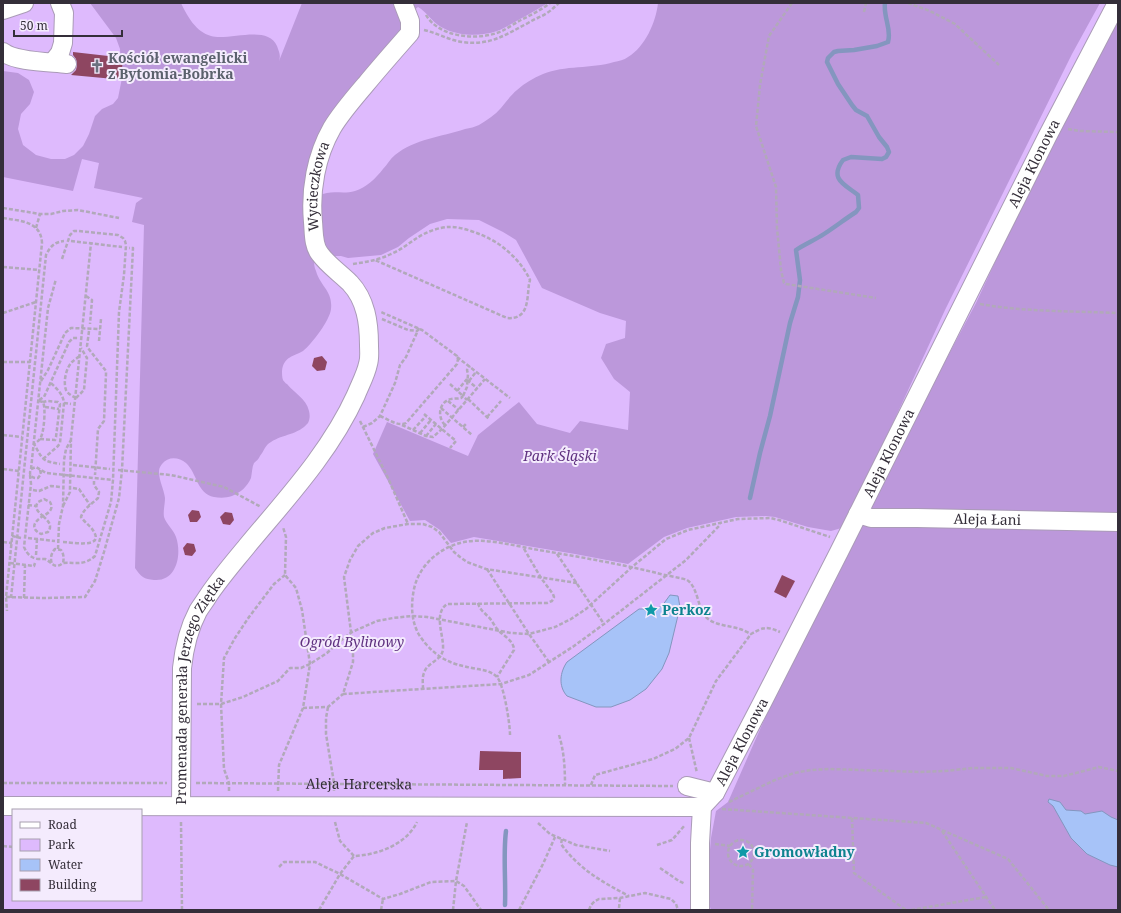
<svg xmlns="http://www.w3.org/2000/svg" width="1121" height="913" viewBox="0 0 1121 913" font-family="'Noto Serif',serif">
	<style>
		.green { fill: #debafd; fill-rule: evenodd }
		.forest { fill: #bc98db }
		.water { fill: #a7c3f8; stroke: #8496bf }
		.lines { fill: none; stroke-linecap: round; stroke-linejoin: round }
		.stream { stroke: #8496bf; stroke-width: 4.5 }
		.building { fill: #8e4661 }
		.minor-casing { stroke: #aa9bb7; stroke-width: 20 }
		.path { stroke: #b1a9b9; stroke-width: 2.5; stroke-dasharray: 4 2; stroke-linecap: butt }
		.minor { stroke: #fff; stroke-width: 18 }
		.labels { text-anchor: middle; stroke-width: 4; stroke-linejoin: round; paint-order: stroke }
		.worship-label { font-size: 14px; font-weight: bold; fill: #5b616d; stroke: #f4ebfd; text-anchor: start }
		.street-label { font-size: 14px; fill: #342e39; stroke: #f4ebfd }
		.park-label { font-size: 14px; font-style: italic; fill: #5f3180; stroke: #f4ebfd }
		.culture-label { font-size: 14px; font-weight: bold; fill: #0d838f; stroke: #f4ebfd; text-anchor: start }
	</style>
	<rect width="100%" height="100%" fill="#f4ebfd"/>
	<!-- green -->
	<path class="green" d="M3 3H1118V910H3ZM13 810H141V900H13Z"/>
	<!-- forest -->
	<g class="forest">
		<path d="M90 3H181C187 16 196 32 211 36 229 41 268 24 277 46 279 52 281 55 279 61L302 3H548C540 8 532 12 524 17 515 21 506 28 497 31 479 37 457 36 441 27 431 21 427 12 418 7L413 11 405 26 321 146 314 259C314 263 314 267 316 271 320 286 333 291 331 309 330 320 312 344 303 351 293 357 284 356 282 371 282 373 282 378 283 380 283 380 286 384 287 384 295 394 306 398 309 411 310 415 310 419 308 423 298 435 283 434 271 442 265 445 264 451 260 456 259 459 256 461 254 463 252 467 252 473 251 478 247 487 241 492 232 496 226 498 220 498 214 497 197 494 197 473 186 463 179 457 168 456 162 464 160 467 159 468 159 472 159 481 164 489 165 498 165 504 163 511 164 517 166 524 174 530 176 537 182 554 177 582 154 580 144 579 141 577 135 568L144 225 132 222 136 203 143 198 94 188 99 163 82 159 73 191 3 177V71L18 73 29 80 34 92 30 104 21 114 18 129 23 145 36 155 51 159H65L74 155 83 146 89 134 95 116 102 109 113 104 118 98 122 78 120 49 116 38Z"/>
		<path d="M658 3H1100L1072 54 945 310 845 527 831 531 808 527 775 517 766 516 736 517 687 528 664 537 628 564 575 554 474 537 451 543 440 530 425 520 410 521 373 454 387 422 468 456 478 435 519 402 537 424 570 433 580 421 628 430 630 392 614 379 601 358 606 344 625 338 626 321 600 313 542 288 516 240 503 232 479 220 447 219 430 224 409 238 398 247 381 255 348 258 341 256H330L320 243 319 196C331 189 342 195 355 191 366 188 376 178 383 169 387 165 390 159 395 155 415 139 441 137 465 129 470 128 475 127 479 125 487 120 495 115 501 108 506 102 511 95 517 90 525 83 533 78 543 74 565 65 591 69 614 62 619 61 624 60 628 57 645 47 656 22 658 3Z"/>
		<polygon points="1118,12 1118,910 711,910 706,895 711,838 716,811 728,802 787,668 863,516 976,303 1052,140"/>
	</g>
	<!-- water -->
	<g class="water">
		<path d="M670 595 678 596 680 607 669 653 662 669 646 689 630 700 611 707H596L567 696C558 686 560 672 567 662L639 609H643L651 613 654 612 658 608 662 606Z"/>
		<polygon points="1049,799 1060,802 1066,810 1081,811 1085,814 1102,811 1111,817 1118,820 1118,867 1110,865 1087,854 1071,838 1053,806 1048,802"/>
	</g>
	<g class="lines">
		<!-- stream -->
		<g class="stream">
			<path d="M750 498 760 453 770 416 790 323 798 297 800 280 796 250C805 244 815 240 824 234 835 227 845 219 856 212L859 208 858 195C844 184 829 179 843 160L851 157 882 159 886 157 889 152 887 147 879 137 867 116 856 110 852 105 838 84 827 62 828 58 834 52 838 51 854 50 877 46 888 42C892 29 883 17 885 3"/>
			<path d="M505 905C506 880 503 855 506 831"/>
		</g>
	</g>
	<!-- building -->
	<g class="building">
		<polygon points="73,52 117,57 116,58 123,58 121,79 115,78 114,79 71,75 76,70 77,65 76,59 73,55"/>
		<polygon points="322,356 327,362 325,370 317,371 312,366 314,358"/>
		<polygon points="192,510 199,511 201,517 197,522 190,522 188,515"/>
		<polygon points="225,512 232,513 234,520 230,525 223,524 220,517"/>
		<polygon points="187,543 194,544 196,551 192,556 185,555 183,548"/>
		<polygon points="782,575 795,581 786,598 774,592"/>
		<polygon points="480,751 521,752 521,778 503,779 503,770 479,770"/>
	</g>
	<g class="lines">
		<!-- minor casing -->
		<g class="minor-casing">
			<g id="minor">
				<polyline points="3,10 24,3"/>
				<path d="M3 52C15 62 51 62 67 64"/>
				<polyline points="53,62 60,53 63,43 64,13 60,3"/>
				<path id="s2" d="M858 514 871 518H917L1118 522"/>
				<polyline points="687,786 715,793"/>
				<polyline points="3,806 702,807"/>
				<path id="s3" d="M181 806 182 668C184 649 189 628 198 611 201 606 205 601 208 596 220 578 234 562 247 546 287 498 330 452 356 395 360 385 366 374 368 364 370 358 369 351 369 345 369 323 366 300 350 283 340 273 328 265 320 254 313 246 314 232 313 222 310 190 316 156 332 128 341 113 354 98 366 84 380 67 395 50 410 33V21L403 3"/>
				<path id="s4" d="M700 910V843L702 807 715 793 762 703 839 552 1047 137 1117 3"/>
			</g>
		</g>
		<!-- path -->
		<g class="path">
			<polyline points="792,3 769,36 760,85 756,126 776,187 777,228 781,270 784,283 786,284 876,298"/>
			<polyline points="908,3 930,11 955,24 999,65"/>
			<polyline points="864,12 866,3"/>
			<path d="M426 15C431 24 441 30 450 33 467 38 486 38 502 31 508 28 515 23 521 20 531 15 541 10 550 3"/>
			<path d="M424 30C437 33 449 40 462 42 490 46 505 35 528 23 534 19 541 17 547 13 552 10 555 6 559 3"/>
			<polyline points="1068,129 1079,131 1118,132"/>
			<polyline points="3,208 40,214 51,214 63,211 78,210 119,218"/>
			<path d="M3 218C20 221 41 221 42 243L6 597 7 611"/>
			<polyline points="36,228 40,214"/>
			<polyline points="71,241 122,247"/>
			<path d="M62 259 70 235 74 231H78L118 235 123 238 125 241 126 245 124 275 119 312 113 480 111 502 95 556C84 566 76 562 63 563"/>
			<path d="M353 264C366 262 379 260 391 254 401 250 409 243 417 238 426 232 439 227 449 227 460 226 481 234 490 239 506 247 523 264 530 280L529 284C527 299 529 320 507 318L375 260"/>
			<polyline points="3,267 39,270"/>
			<polyline points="86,296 92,300 90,324"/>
			<path d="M980 304C1025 312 1072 311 1118 313"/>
			<polyline points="3,313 36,302"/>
			<polyline points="382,319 408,330 418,331"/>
			<polyline points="89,331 87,346 88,348 106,371 106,374 104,421 98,429 95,475"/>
			<polyline points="99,341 101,319"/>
			<polyline points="457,357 510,398"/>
			<polyline points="3,362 30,362"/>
			<polyline points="467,380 477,388"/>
			<polyline points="41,381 48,370 65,333 71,328 100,329"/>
			<polyline points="469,381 476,372"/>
			<polyline points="450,384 463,396 467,387 468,374 467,370 470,366"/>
			<polyline points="457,391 467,379"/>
			<polyline points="76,398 84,390 85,379 87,358 81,348"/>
			<path d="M76 398C72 396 68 394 66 390 63 382 66 368 72 362 74 360 77 358 80 356"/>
			<polyline points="468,399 489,419"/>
			<polyline points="39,400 44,397 69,342 73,338 78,338"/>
			<path d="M39 401 43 402C46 408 44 431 41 437 40 440 37 442 34 444 43 460 42 461 60 464"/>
			<polyline points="448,401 459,410"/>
			<polyline points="64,403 71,404"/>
			<polyline points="45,407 59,409"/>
			<polyline points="441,408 472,435"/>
			<polyline points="424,414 456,441 450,448"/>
			<path d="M380 416C388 419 398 427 406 423L457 364 458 359 457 356 422 330 381 312"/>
			<polyline points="487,417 501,401"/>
			<polyline points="360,421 388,478 408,524"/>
			<polyline points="402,425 426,436 433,437 442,429 485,379"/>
			<path d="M445 425C438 418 438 405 448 400 452 398 457 399 461 398L463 396 467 400"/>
			<polyline points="363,427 372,423 380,416 395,383 400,365 406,357 419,328"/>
			<polyline points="463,427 466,424"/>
			<polyline points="413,430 426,416"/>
			<polyline points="420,433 431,420"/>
			<polyline points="3,435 22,437"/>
			<polyline points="426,436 436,424"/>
			<polyline points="40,439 55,440 56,437 60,404 58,402 47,401 43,402"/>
			<path d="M43 459 58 446 60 443 64 403C63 394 57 389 51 383"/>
			<polyline points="73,465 110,469"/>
			<polyline points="3,469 19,471"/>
			<polyline points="31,469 48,308 56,279"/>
			<path d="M40 470 41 474 38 478C32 479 28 475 31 469L36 467 46 473 113 480"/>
			<polyline points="118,470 171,475 224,487 261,507"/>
			<path d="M30 475 31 484 24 547C27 554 31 558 38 559 41 559 43 559 45 559 52 562 54 570 63 563 64 559 64 554 61 550L55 549C51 553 50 559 52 564"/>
			<polyline points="73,488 79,489 90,505"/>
			<polyline points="33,490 39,491 51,486 61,487"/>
			<path d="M44 499 50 502C54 509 49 513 43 516 38 512 34 508 38 502Z"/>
			<polyline points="28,505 36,506"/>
			<polyline points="63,506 70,492 70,488 71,439 91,243"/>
			<path d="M43 516C48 521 53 525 48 532L41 534C29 528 35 521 43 516Z"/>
			<polyline points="12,536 21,538"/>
			<polyline points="28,538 55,541"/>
			<polyline points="3,542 12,543"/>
			<path d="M63 542C70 542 104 549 94 532 91 526 85 523 81 517 84 508 92 504 98 498L99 492 94 485V481"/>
			<polyline points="58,549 59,524 63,506 64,460 66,449 71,440"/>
			<polyline points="557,554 604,624"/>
			<polyline points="36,555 37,539"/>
			<polyline points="10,563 34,566 35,563"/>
			<polyline points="487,569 529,634 549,662"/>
			<polyline points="577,583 486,569 467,562 460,557 454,552 439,532 432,527 423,524 408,524 385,528 373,533 358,546 350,560 344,577 353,648 353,662 343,694 501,684 529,675 574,646 604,624 686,560 719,526 720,523"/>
			<polyline points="6,597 43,598 85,597 95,581 104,552 119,498 122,470 133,248 129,248"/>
			<path d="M11 598 46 255C50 247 54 242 64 241"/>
			<polyline points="24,598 25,565"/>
			<path d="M478 603C480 612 489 615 493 623 495 626 496 628 499 631 504 636 514 641 514 650L497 677"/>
			<path d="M423 689C423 684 422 677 424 673 427 662 442 661 443 649 444 635 433 614 447 604L547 603 552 601 554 597 553 594 541 578 523 547"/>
			<polyline points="197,704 221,704 243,697 278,681 290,668 301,668 310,664 327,653 340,641 352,632 377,621 393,618 412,616 427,617 511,633 529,634 555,627 571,619 586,609 632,567 666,539 688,530 738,519 770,518 779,520 830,537"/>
			<polyline points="328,707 326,718 326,734 334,783 334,791"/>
			<polyline points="303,708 328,707 343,694"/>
			<path d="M510 735C510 724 504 685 497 677 490 670 481 670 472 668 451 664 439 659 425 643 423 640 420 637 418 633 411 619 411 604 414 589 419 565 440 547 464 542 485 538 511 545 533 549 574 556 616 563 657 573 664 575 682 578 687 580 697 586 698 606 704 615 713 626 728 625 740 629 744 630 748 633 751 634 764 627 766 626 780 632"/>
			<path d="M559 735C564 751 565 768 565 785"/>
			<polyline points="689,738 697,773"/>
			<polyline points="3,783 167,783"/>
			<path id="s1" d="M196 783 673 786"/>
			<polyline points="591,785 595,775 653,759 675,749 689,738 716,681 751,634"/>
			<polyline points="229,791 229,783 224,769 221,704 224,658 235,638 249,617 274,584 285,575"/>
			<polyline points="278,791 279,765 303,708 310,664 302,610 296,588 285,575 286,537 283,527"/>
			<polyline points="729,802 775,780 794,773 811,770 830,769 921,772 945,771 973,768 1011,768 1047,776 1064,776 1099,767 1118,771"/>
			<polyline points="722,809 926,823 1008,859 1049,910"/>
			<polyline points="852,818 854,873 906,910"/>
			<polyline points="181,822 182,910"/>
			<path d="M335 822 340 841 354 856C377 855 406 845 417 822"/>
			<polyline points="538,823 550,834 576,845 610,851"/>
			<polyline points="942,831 995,910"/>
			<path d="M562 839 561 844C579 869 602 882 629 896"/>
			<circle cx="741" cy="853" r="13"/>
			<polyline points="715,844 730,846"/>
			<polyline points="657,845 672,840 685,825"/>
			<polyline points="3,846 13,847"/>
			<polyline points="749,864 753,870 752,910"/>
			<polyline points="279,867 284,862 315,862 340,874 383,899 400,894 431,882 456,881 464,886 481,910"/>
			<polyline points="660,868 679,881 685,884"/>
			<polyline points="619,908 620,898"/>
			<polyline points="319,910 340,874 354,856"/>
			<polyline points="381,910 383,899"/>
			<polyline points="453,910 456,881 467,822"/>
			<polyline points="519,910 543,864 555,837"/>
			<polyline points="589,910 591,905 595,901 599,899 620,898 645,893 671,899 676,904 678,910"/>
			<polyline points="911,910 986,897"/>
		</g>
		<!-- minor -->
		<use href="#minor" class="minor"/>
	</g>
	<!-- icons -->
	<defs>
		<g id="church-bare" transform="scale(1.08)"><path d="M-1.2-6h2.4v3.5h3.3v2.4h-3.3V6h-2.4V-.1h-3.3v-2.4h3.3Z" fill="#6b7280" stroke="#f4ebfd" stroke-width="2.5" paint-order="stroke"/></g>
		<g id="sight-bare" transform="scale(1.08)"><path d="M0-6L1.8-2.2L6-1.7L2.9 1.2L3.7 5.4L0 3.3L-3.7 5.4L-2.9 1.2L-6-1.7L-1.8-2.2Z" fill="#0f9aa8" stroke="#f4ebfd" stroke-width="2.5" paint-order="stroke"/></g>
	</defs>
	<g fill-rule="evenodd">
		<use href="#church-bare" x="97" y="66"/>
		<use href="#sight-bare" x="651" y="610"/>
		<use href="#sight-bare" x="743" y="852"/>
	</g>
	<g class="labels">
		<!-- worship labels -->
		<g class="worship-label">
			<text x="108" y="63">Kościół ewangelicki<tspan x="108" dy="16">z Bytomia-Bobrka</tspan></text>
		</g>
		<!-- street labels -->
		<g class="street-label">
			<text dy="5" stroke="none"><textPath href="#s4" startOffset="828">Aleja Klonowa</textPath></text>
			<text dy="5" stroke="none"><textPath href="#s3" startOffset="696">Wycieczkowa</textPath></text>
			<text dy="5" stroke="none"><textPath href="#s4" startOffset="504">Aleja Klonowa</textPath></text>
			<text dy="5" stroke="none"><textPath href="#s2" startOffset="130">Aleja Łani</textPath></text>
			<text dy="5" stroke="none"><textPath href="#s3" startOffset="120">Promenada generała Jerzego Ziętka</textPath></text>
			<text dy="5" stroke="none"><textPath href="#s4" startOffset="180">Aleja Klonowa</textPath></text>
			<text dy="5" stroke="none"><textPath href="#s1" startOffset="163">Aleja Harcerska</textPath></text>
		</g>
		<!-- park labels -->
		<g class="park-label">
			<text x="560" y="461">Park Śląski</text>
			<text x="352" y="647">Ogród Bylinowy</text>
		</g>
		<!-- culture labels -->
		<g class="culture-label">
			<text x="662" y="615">Perkoz</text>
			<text x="754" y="857">Gromowładny</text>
		</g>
	</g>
	<!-- border -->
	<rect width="1121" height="913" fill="none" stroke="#342e39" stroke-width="8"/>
	<!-- legend -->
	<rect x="12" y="809" width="130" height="92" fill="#f4ebfd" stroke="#a79faf"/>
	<rect x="20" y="822" width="20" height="6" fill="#ffffff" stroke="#a79faf"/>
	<text x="48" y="829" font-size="12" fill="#342e39">Road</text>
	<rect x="20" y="839" width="20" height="12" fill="#debafd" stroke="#a79faf"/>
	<text x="48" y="849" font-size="12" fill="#342e39">Park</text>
	<rect x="20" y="859" width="20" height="12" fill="#a7c3f8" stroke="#a79faf"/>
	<text x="48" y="869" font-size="12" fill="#342e39">Water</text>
	<rect x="20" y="879" width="20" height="12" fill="#8e4661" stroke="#a79faf"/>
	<text x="48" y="889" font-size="12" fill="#342e39">Building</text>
	<!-- scale -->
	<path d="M14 30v6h108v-6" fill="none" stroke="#342e39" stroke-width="2"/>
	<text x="20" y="30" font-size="12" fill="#342e39" stroke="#f4ebfd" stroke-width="3" paint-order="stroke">50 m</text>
</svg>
